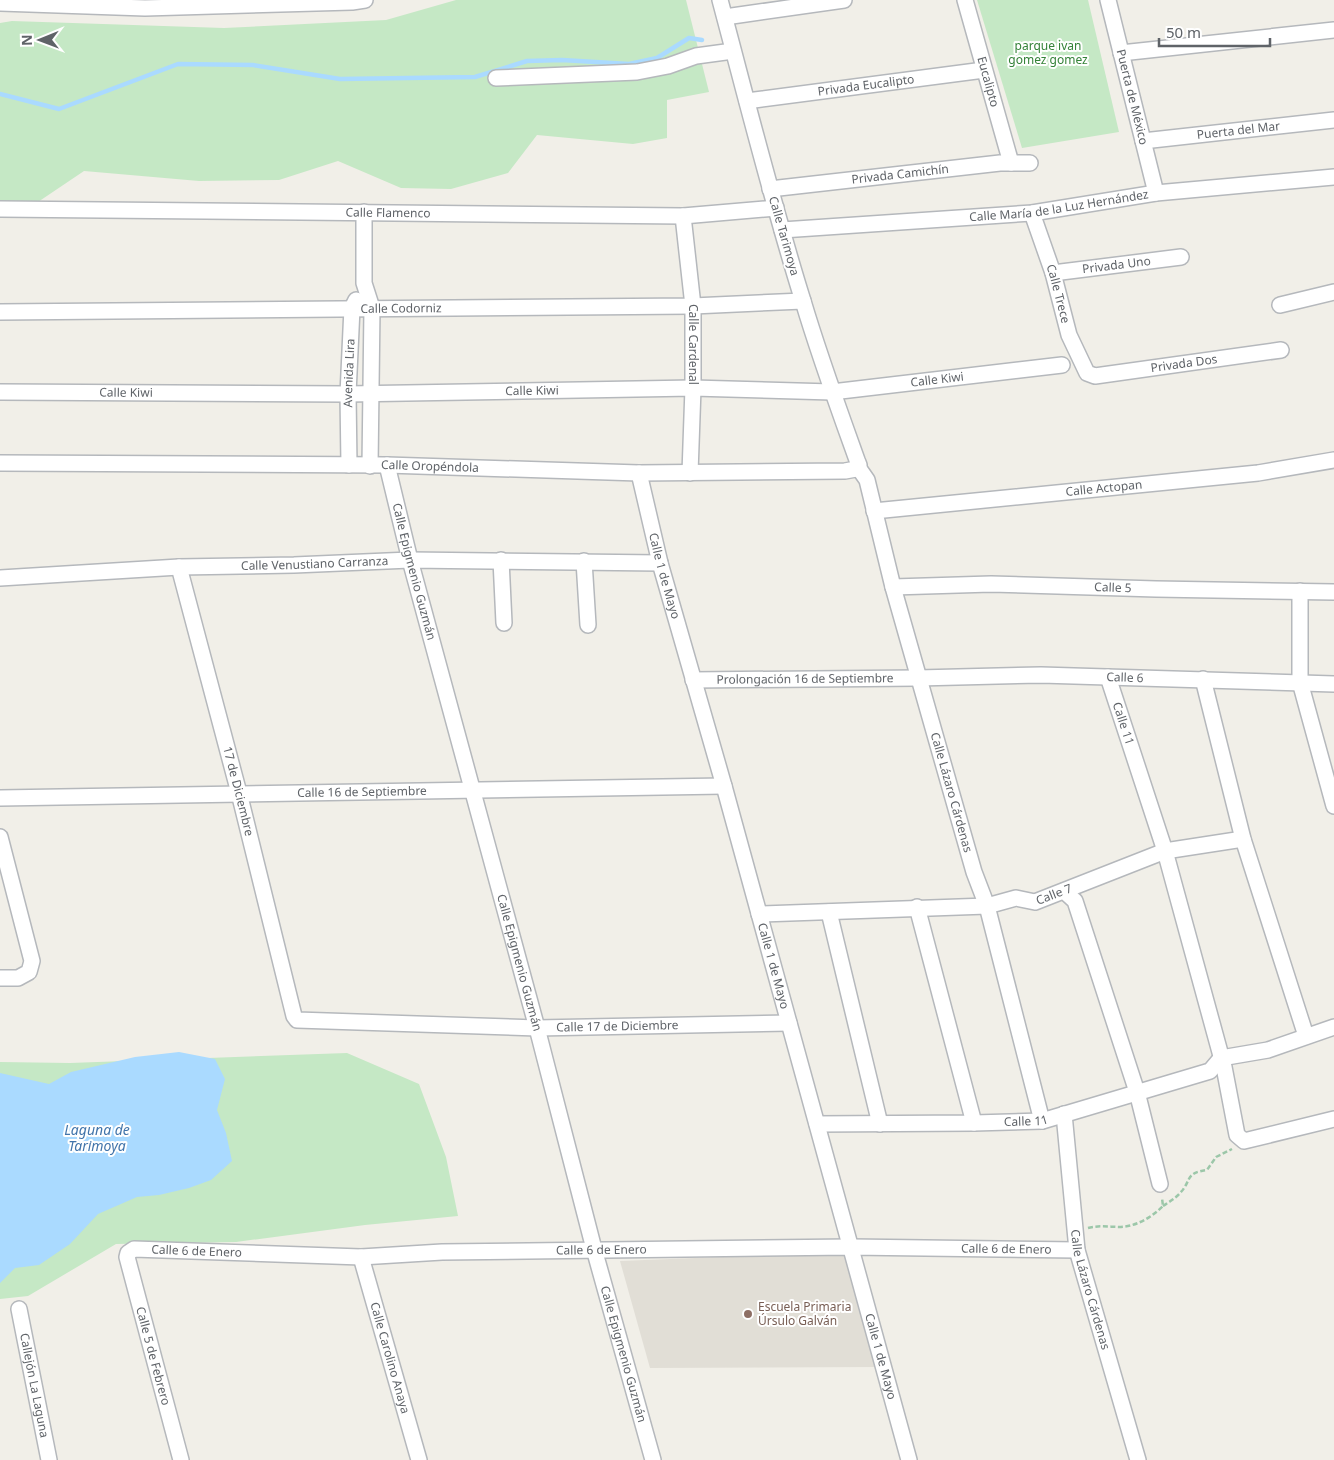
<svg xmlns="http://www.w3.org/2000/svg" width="1334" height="1460" viewBox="0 0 1334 1460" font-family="'Noto Sans',sans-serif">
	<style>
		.education { fill: #e1ded6 }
		.green { fill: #c5e8c5 }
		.water { fill: #aadaff }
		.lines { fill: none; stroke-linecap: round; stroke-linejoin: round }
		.stream { stroke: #aadaff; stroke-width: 4.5 }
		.minor-casing { stroke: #b5b8bc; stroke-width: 18 }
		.path { stroke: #9cc7a9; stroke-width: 2.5; stroke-dasharray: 5 2.5; stroke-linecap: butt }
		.minor { stroke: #fff; stroke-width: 15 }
		.education-dot { fill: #8d6e63; stroke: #fff; stroke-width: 2 }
		.labels { text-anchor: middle; stroke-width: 4; stroke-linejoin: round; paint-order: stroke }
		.park-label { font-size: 12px; fill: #348238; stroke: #fff }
		.street-label { font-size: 12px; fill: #5f6368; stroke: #fff }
		.education-label { font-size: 12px; fill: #785e54; stroke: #fff; text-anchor: start }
		.water-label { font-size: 14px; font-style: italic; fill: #4174aa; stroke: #fff }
	</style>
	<rect width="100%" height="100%" fill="#f1efe8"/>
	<!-- education -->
	<polygon class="education" points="845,1252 876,1367 650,1368 620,1261"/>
	<!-- green -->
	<g class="green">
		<polygon points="456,0 686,0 709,92 667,100 667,138 633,144 537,135 508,173 451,189 401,188 338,161 279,180 199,181 84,171 35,204 0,205 0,23 12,21 224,28 386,20"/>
		<polygon points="977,0 1088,0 1119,132 1022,148"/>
		<polygon points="347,1053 419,1084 446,1157 458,1216 365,1225 236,1242 116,1244 28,1296 0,1299 0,1062 70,1063"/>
	</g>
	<!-- water -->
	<polygon class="water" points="179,1052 215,1059 225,1079 217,1110 226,1133 232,1161 211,1180 189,1188 159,1195 137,1197 98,1214 70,1244 39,1265 15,1268 0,1283 0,1073 49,1084 71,1072 135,1057"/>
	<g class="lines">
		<!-- stream -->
		<polyline class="stream" points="0,94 59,109 178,64 253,65 340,79 475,77 527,61 562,60 629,64 657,58 689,38 702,40"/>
		<!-- minor casing -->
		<g class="minor-casing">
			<g id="minor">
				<path id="s1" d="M965 0 1011 163"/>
				<path id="s2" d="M1108 0 1156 193"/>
				<polyline points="0,3 145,8 352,2 365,0"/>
				<polyline points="725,17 844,0"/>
				<polyline points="1121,53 1334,30"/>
				<polyline points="496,78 637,72 668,66 696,56 733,51"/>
				<path id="s3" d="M747 101 984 70"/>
				<path id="s4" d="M1143 141 1334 120"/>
				<path id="s5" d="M770 189 1000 163H1030"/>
				<path id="s6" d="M0 209 683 216 776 208"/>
				<polyline points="364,212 364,283 372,308 370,466"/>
				<path id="s7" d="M1032 213 1053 273 1069 335 1087 373 1095 376 1281 350"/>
				<path id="s8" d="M683 216 693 306V388L690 473"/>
				<path id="s9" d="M782 230 1032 213 1156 193 1334 177"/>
				<path id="s10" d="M1053 273 1181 257"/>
				<polyline points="1280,305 1334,292"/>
				<path id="s11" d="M0 312 693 306 803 301"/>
				<path id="s12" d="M0 392 348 394 693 388 832 392 1062 365"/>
				<path id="s13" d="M0 463 387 465 639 473 845 471 856 469 859 465 857 460C838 407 819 355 803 301 772 202 747 101 720 0"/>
				<path id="s14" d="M349 465 348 394 352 308 356 300"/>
				<path id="s15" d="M387 465 410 560 537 1028 594 1249 653 1460"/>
				<path id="s16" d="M856 469 860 470 867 480 893 587 974 872 987 906 1042 1121"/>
				<path id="s17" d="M639 473 660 563 724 786 909 1460"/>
				<path id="s18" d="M874 511 1258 473 1334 460"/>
				<polyline points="501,560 504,623"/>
				<polyline points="584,561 588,625"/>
				<path id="s19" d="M179 567 239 793 294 1016 297 1020 537 1028 789 1023"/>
				<path id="s20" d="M0 578 179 567 294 565 410 560 660 563"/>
				<path id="s21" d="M893 587 991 584 1156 589 1334 592"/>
				<polyline points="1300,591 1300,682 1334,806"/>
				<path id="s22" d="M1108 677 1165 851 1224 1067 1237 1135 1244 1141 1334 1119"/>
				<polyline points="1203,679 1243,839 1306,1036"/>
				<path id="s23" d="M693 680 918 678 1041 675 1334 684"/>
				<path id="s24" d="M0 798 724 786"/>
				<polyline points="0,837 32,961 29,972 18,978 0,978"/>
				<polyline points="1064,891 1075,901 1137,1092 1160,1184"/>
				<polyline points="917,907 974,1123"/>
				<polyline points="829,912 880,1124"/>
				<path id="s25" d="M759 914 987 906 1016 898 1035 902 1165 851 1243 839"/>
				<path id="s26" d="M1064 1114 1077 1250 1138 1460"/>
				<path id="s27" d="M817 1124 974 1123 1042 1121 1210 1071 1221 1058 1268 1050 1334 1027"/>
				<path id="s28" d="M361 1257 419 1460"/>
				<path id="s29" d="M19 1309 49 1460"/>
				<path id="s30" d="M181 1460 127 1257 128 1253 134 1249 361 1257 442 1252 851 1247 1077 1250"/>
			</g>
		</g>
		<!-- path -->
		<g class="path">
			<path d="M1163 1206C1169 1202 1176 1198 1180 1193 1192 1181 1184 1173 1207 1170L1216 1157 1232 1149"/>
			<path d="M1088 1228C1099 1225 1110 1227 1121 1227 1137 1226 1152 1217 1163 1206L1162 1198"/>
		</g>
		<!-- minor -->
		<use href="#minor" class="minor"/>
	</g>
	<!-- markers -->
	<circle class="education-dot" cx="748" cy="1314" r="5"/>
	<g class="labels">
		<!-- park labels -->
		<g class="park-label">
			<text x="1048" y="50">parque ivan<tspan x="1048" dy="14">gomez gomez</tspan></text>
		</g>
		<!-- street labels -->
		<g class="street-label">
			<text dy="4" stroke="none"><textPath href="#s1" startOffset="85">Eucalipto</textPath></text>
			<text dy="4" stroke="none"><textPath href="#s3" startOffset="120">Privada Eucalipto</textPath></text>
			<text dy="4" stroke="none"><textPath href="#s2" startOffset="100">Puerta de México</textPath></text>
			<text dy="4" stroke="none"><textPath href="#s4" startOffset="96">Puerta del Mar</textPath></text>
			<text dy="4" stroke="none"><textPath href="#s5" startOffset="131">Privada Camichín</textPath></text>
			<text dy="4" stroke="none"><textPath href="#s9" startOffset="278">Calle María de la Luz Hernández</textPath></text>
			<text dy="4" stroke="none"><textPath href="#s6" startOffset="388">Calle Flamenco</textPath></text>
			<text transform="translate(784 236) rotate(74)" y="4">Calle Tarimoya</text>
			<text dy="4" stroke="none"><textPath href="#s10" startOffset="64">Privada Uno</textPath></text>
			<text dy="4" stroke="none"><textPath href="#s7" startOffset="85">Calle Trece</textPath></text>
			<text dy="4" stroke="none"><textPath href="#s11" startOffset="401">Calle Codorniz</textPath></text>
			<text dy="4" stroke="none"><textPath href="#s8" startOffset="129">Calle Cardenal</textPath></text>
			<text dy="4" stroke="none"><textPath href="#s7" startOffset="268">Privada Dos</textPath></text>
			<text dy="4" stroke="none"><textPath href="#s14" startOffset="92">Avenida Lira</textPath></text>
			<text dy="4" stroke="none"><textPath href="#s12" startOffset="938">Calle Kiwi</textPath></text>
			<text dy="4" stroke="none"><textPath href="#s12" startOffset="532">Calle Kiwi</textPath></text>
			<text dy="4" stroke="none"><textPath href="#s12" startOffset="126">Calle Kiwi</textPath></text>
			<text dy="4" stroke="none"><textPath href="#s13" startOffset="430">Calle Oropéndola</textPath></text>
			<text dy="4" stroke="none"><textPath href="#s18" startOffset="231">Calle Actopan</textPath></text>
			<text dy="4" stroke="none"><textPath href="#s20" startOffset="315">Calle Venustiano Carranza</textPath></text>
			<text dy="4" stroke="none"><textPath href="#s15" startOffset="110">Calle Epigmenio Guzmán</textPath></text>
			<text dy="4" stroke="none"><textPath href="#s17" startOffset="106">Calle 1 de Mayo</textPath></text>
			<text dy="4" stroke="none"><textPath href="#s21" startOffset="220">Calle 5</textPath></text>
			<text dy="4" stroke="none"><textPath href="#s23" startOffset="432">Calle 6</textPath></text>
			<text dy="4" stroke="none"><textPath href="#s23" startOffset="112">Prolongación 16 de Septiembre</textPath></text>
			<text dy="4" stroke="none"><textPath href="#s22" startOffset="49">Calle 11</textPath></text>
			<text dy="4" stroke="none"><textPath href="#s19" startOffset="232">17 de Diciembre</textPath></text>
			<text dy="4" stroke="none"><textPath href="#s24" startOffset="362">Calle 16 de Septiembre</textPath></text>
			<text dy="4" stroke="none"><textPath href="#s16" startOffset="340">Calle Lázaro Cárdenas</textPath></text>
			<text dy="4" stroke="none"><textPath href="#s25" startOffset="298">Calle 7</textPath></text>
			<text dy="4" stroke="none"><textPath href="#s15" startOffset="515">Calle Epigmenio Guzmán</textPath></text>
			<text dy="4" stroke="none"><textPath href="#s17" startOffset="511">Calle 1 de Mayo</textPath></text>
			<text dy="4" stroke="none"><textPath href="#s19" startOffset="789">Calle 17 de Diciembre</textPath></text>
			<text dy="4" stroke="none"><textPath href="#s27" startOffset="209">Calle 11</textPath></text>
			<text dy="4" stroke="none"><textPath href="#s30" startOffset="1094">Calle 6 de Enero</textPath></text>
			<text dy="4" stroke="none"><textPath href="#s30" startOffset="689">Calle 6 de Enero</textPath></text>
			<text dy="4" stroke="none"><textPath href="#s30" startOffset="284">Calle 6 de Enero</textPath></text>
			<text dy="4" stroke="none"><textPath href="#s26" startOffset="178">Calle Lázaro Cárdenas</textPath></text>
			<text dy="4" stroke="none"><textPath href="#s15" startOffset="920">Calle Epigmenio Guzmán</textPath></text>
			<text transform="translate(153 1356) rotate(75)" y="4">Calle 5 de Febrero</text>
			<text dy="4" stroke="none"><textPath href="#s17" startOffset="916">Calle 1 de Mayo</textPath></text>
			<text dy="4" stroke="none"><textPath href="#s28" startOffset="105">Calle Carolino Anaya</textPath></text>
			<text dy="4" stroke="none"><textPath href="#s29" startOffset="78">Callejón La Laguna</textPath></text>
		</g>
		<!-- education labels -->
		<g class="education-label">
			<text x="758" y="1311">Escuela Primaria<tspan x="758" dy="14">Úrsulo Galván</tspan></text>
		</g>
		<!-- water labels -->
		<g class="water-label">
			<text x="97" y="1135">Laguna de<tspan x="97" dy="16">Tarimoya</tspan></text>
		</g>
	</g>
	<!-- north arrow -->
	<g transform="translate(40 40) rotate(269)" stroke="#ffffff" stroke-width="4" paint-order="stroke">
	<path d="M0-4L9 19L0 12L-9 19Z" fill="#5f6368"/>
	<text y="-8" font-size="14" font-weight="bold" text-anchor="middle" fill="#5f6368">N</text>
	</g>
	<!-- scale -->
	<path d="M1159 38v8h111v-8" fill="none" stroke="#5f6368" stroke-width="2.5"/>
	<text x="1166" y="38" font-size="15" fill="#5f6368" stroke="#ffffff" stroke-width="4" paint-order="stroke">50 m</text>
</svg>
